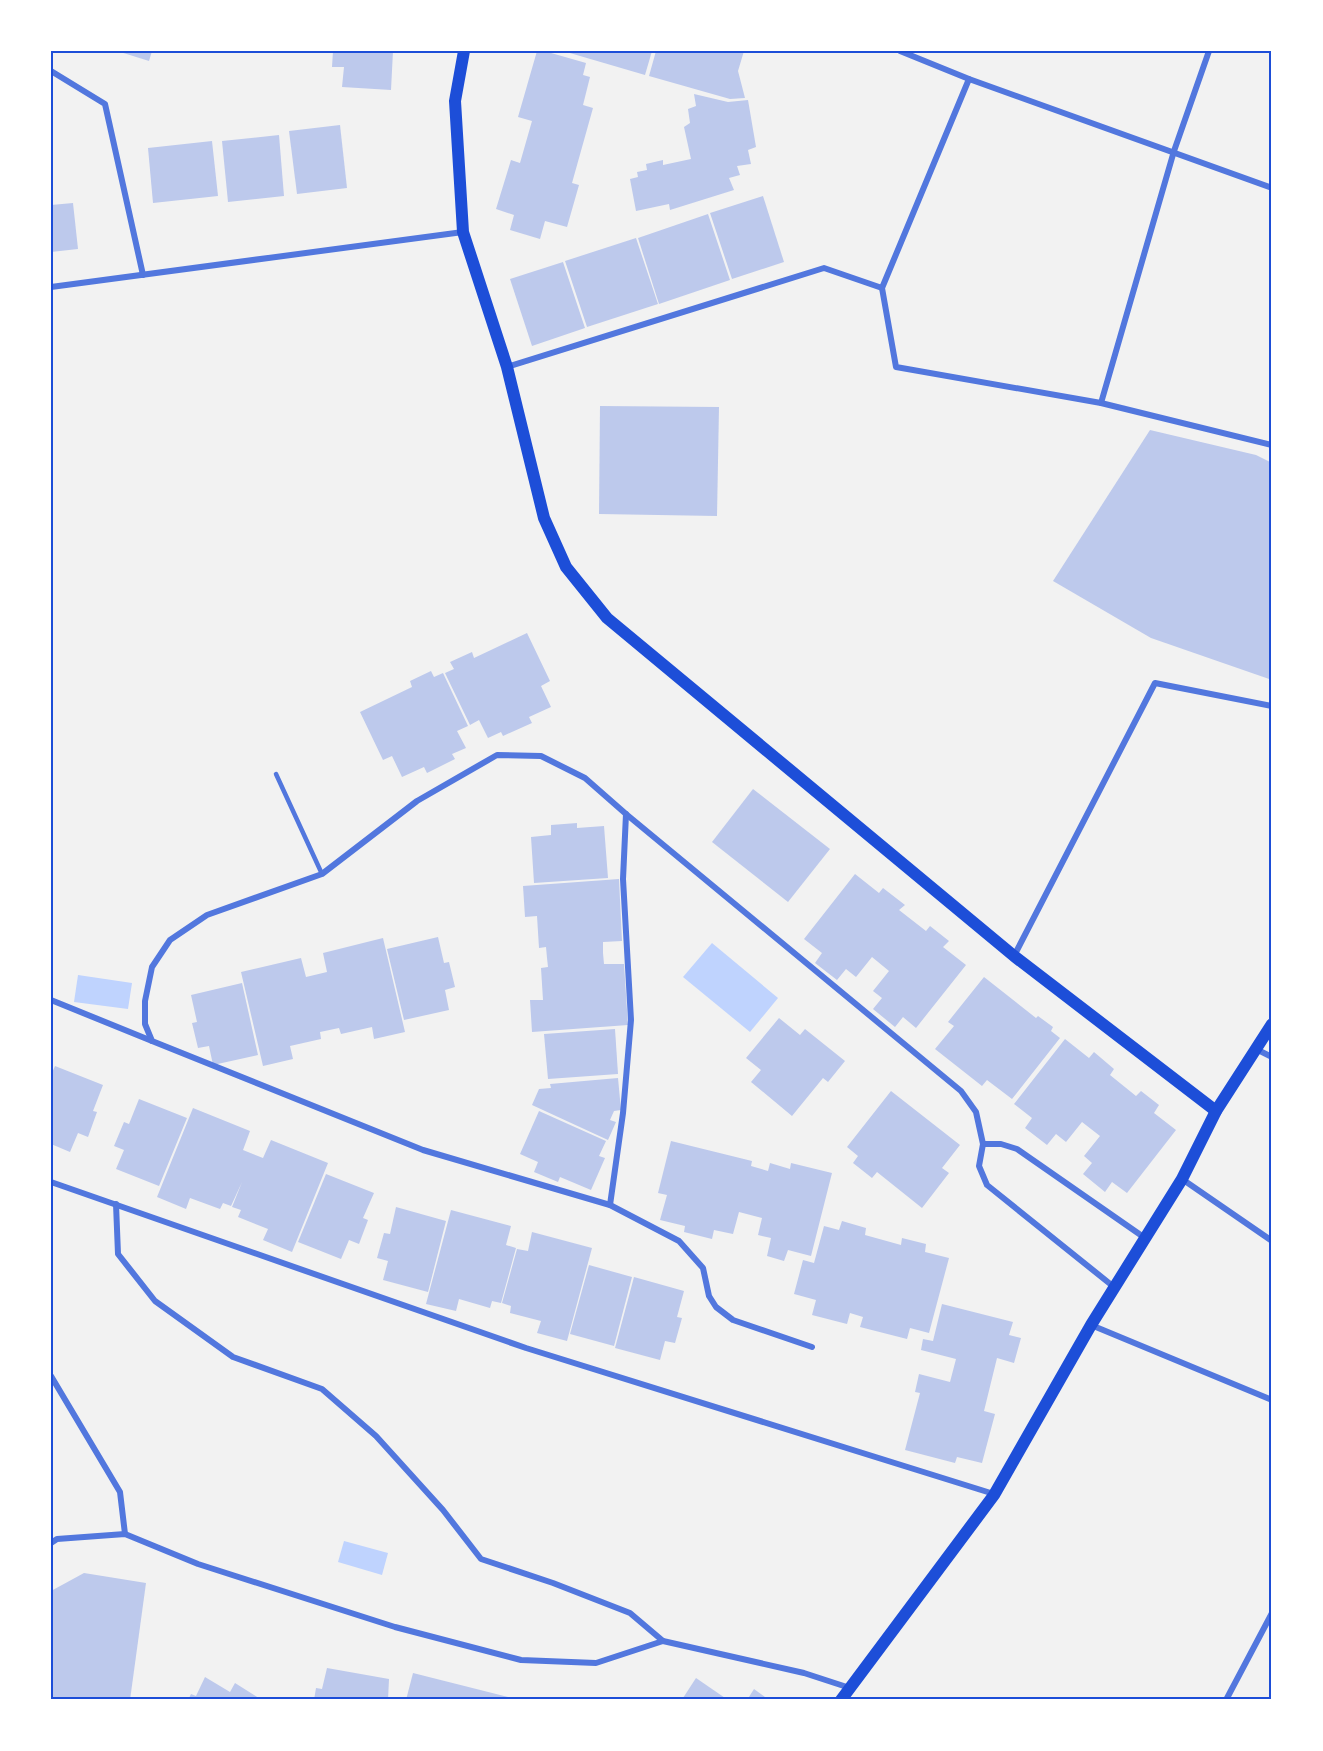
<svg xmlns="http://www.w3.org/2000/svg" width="1323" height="1751" viewBox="0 0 1323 1751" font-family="'Asap Condensed',sans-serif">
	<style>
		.water { fill: #bfd3fe }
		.building { fill: #bdc9ec }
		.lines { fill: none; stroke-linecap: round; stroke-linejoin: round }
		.service { stroke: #5277de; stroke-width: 4.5 }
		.minor { stroke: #5277de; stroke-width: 6 }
		.secondary { stroke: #1d4ed8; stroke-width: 12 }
		.neatline { fill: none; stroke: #1d4ed8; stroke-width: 2 }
	</style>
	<rect width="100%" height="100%" fill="#f2f2f2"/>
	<!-- water -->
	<g class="water">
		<polygon points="712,943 778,998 750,1032 683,977"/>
		<polygon points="78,975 132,983 128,1009 74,1002"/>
		<polygon points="344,1541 388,1553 382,1575 338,1562"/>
	</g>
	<!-- building -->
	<g class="building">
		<polygon points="117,51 152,51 149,61"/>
		<polygon points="333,51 393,51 391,90 342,87 344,67 332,67"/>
		<polygon points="537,51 544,51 586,63 583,75 590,77 583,105 593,108 572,183 579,185 567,227 545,221 540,239 510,230 514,215 496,209 511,160 520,163 532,121 518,117"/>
		<polygon points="563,51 652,51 645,75"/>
		<polygon points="656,51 744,51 738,71 745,98 730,99 649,76"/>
		<polygon points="694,94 728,102 748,100 756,147 748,150 751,164 737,166 740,175 729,178 734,190 670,210 669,204 636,211 630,179 638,177 637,172 647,170 646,164 663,160 663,165 691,159 684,127 690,123 688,109 696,106"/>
		<polygon points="340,125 347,188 297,194 289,131"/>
		<polygon points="279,135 284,196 228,202 222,141"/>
		<polygon points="212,141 218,196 153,203 148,148"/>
		<polygon points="763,196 784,262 732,279 710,213"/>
		<polygon points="73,203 78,249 51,252 51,205"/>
		<polygon points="708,214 730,280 659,304 638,238"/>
		<polygon points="636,238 658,304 587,327 565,261"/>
		<polygon points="563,262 585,328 532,346 510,279"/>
		<polygon points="600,406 719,407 717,516 599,514"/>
		<polygon points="1150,430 1256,455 1272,463 1272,680 1151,638 1053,581"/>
		<polygon points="527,633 550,681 541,686 551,707 529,717 532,723 503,736 501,732 488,738 479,720 470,725 445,673 454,669 450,662 472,652 474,658"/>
		<polygon points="431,671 434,677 443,673 468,726 457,731 466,748 452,754 455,759 427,773 424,767 402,777 392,756 383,760 360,712 412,687 410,681"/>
		<polygon points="753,789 830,849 788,902 712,842"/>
		<polygon points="577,823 577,828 604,826 608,878 534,883 531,837 551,835 551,825"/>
		<polygon points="855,874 879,893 883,888 905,905 899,910 926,931 930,926 949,941 943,947 966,965 916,1028 903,1017 895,1027 873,1009 882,998 873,991 889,971 872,957 856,977 846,969 837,980 815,963 822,953 804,939"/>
		<polygon points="619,879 622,941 603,942 603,953 604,964 624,964 628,1025 532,1032 530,1000 543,1000 541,968 548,967 547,958 546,947 539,948 537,916 525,917 523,886"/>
		<polygon points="438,937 444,963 449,962 455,987 445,990 449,1010 404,1020 387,949"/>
		<polygon points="383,938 405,1032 374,1039 372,1027 341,1034 339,1028 320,1032 321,1039 290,1046 293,1059 263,1066 241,972 301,958 306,977 327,972 323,953"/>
		<polygon points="984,977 1036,1018 1038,1016 1053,1027 1051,1031 1060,1038 1012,1099 987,1080 982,1086 935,1049 954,1026 948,1022"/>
		<polygon points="242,983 258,1055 213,1065 209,1046 198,1048 192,1023 197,1022 191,995"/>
		<polygon points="779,1018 800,1035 805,1029 845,1061 828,1082 823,1078 792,1116 751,1082 761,1070 746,1058"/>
		<polygon points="615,1029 618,1074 548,1079 544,1034"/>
		<polygon points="1065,1039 1089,1058 1094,1052 1114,1069 1110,1075 1136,1096 1141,1091 1159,1105 1154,1113 1176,1130 1127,1193 1112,1182 1105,1192 1083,1174 1092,1163 1084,1156 1100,1136 1082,1122 1066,1142 1056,1134 1047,1145 1025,1128 1032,1118 1014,1104"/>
		<polygon points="55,1066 103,1085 93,1111 97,1112 88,1137 78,1133 70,1152 51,1144 51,1075"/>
		<polygon points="618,1078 621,1110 614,1111 610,1120 616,1122 608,1140 532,1105 539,1089 551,1088 550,1084"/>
		<polygon points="891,1091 960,1145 942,1168 949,1173 922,1208 877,1172 872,1178 853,1163 858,1156 847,1147"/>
		<polygon points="139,1099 187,1118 159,1186 116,1169 124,1150 114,1146 124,1122 129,1124"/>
		<polygon points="193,1108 250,1131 243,1150 263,1158 271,1140 328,1163 292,1252 263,1240 268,1229 238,1217 241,1210 232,1207 242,1182 231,1206 223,1203 220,1209 190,1198 186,1209 157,1197"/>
		<polygon points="539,1111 606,1141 599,1156 605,1158 591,1190 560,1177 558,1182 534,1172 538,1162 520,1154"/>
		<polygon points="671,1141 752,1161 751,1166 768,1171 770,1163 790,1169 791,1163 832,1173 811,1256 788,1250 784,1261 767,1256 771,1238 758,1235 762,1218 739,1212 733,1234 714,1230 712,1239 684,1232 685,1226 660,1220 667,1195 658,1193"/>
		<polygon points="326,1174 374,1193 363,1218 368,1220 359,1244 349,1240 341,1259 298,1242"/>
		<polygon points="396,1207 446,1221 428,1292 383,1280 388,1261 377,1258 384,1233 390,1234"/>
		<polygon points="451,1210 511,1226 506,1245 516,1248 501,1303 492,1301 490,1308 459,1299 456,1311 426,1304"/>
		<polygon points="842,1221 866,1228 865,1235 901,1245 902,1238 926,1244 925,1252 949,1258 929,1333 910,1328 907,1339 860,1327 863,1317 850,1313 847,1324 812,1315 816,1300 794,1294 803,1260 814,1263 824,1226 839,1230"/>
		<polygon points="532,1232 592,1248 567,1341 537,1333 541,1321 510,1313 511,1306 502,1303 517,1249 528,1251"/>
		<polygon points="589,1265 632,1277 614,1346 570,1334"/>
		<polygon points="634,1277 684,1291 677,1317 682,1318 675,1343 665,1341 660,1360 615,1348"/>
		<polygon points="942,1304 1013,1322 1009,1335 1021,1338 1014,1363 997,1358 984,1411 995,1414 982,1463 957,1457 955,1463 905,1450 920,1393 915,1392 919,1374 950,1382 956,1359 921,1350 923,1339 933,1341"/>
		<polygon points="84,1573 146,1583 130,1700 51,1700 51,1591"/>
		<polygon points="327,1668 389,1679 388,1700 314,1700 316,1688 322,1689"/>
		<polygon points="413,1673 516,1699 516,1700 406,1700"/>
		<polygon points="205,1677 230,1692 235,1683 262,1700 188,1700 191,1694 196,1696"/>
		<polygon points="696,1678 728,1700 686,1700 683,1698"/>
		<polygon points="754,1689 769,1700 747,1700"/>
	</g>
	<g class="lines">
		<!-- service -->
		<polyline class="service" points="276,774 322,874"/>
		<!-- minor -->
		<g class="minor">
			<polyline points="900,51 969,79 1272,188"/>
			<polyline points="51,71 105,104 143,275"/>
			<polyline points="969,79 882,288 896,367 1101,403 1272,445"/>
			<polyline points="51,287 463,232"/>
			<polyline points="507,367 824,268 882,288"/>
			<polyline points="1101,403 1174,151 1209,51"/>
			<polyline points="1014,956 1155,683 1272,706"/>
			<polyline points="51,1000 152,1041"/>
			<polyline points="1256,1049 1272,1057"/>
			<polyline points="983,1144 1001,1144 1017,1149 1145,1238"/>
			<polyline points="1182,1179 1272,1241"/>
			<polyline points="51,1182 526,1348 994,1494"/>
			<polyline points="116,1204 118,1254 155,1301 233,1357 322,1389 376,1436 443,1510 481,1559 553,1583 630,1613 663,1641 804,1673 850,1688"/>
			<polyline points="610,1205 623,1113 631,1020 623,879 626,814"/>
			<polyline points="1091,1325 1272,1400"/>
			<polyline points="812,1347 733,1320 716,1307 709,1296 703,1268 679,1241 610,1205 423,1150 152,1041 145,1024 145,1001 152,967 170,940 207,915 322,874 417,801 497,755 541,756 585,778 626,814 961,1091 976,1112 983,1144 979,1166 987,1185 1114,1287"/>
			<polyline points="51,1376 120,1492 125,1534"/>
			<polyline points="51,1543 57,1539 125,1534 198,1564 395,1627 521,1660 596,1663 663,1641"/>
			<polyline points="1226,1700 1272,1613"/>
		</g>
		<!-- secondary -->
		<g class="secondary">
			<polyline points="464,51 455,101 463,232 507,367 544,518 566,567 607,618 1014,956 1216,1111"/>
			<polyline points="841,1700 994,1495 1091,1325 1182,1179 1216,1111 1272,1024"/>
		</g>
	</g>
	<!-- border -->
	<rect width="1323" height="1751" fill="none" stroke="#ffffff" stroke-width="105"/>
	<rect x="52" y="52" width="1218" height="1646" class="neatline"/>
</svg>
